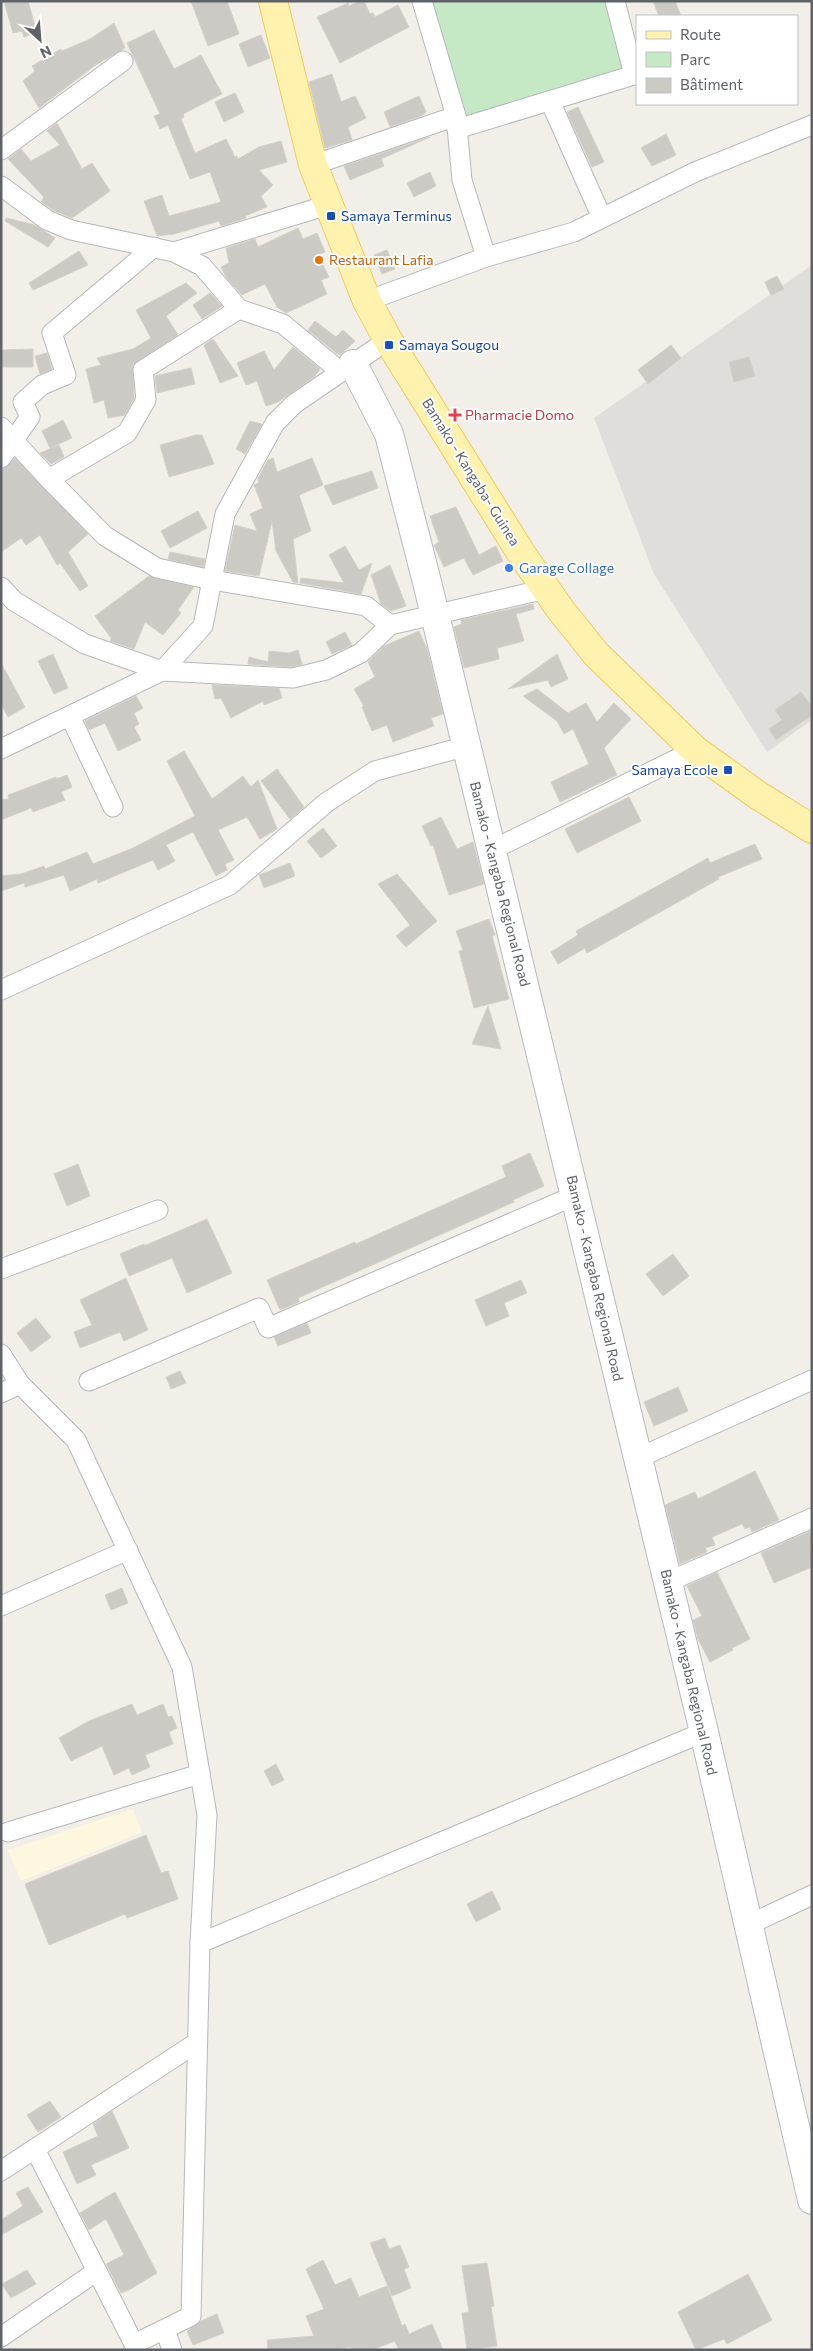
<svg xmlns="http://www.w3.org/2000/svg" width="813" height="2351" viewBox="0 0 813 2351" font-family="Commissioner,sans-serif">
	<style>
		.commercial { fill: #fef7e0 }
		.industrial { fill: #e0deda }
		.green { fill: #c5e8c5 }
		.building { fill: #cccac5; stroke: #d6d1c6 }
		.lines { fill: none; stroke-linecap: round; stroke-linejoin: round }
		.street-casing { stroke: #b5b8bc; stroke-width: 21 }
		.secondary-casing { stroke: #b6babf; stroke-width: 30 }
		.primary-casing { stroke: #f2c960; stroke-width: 30 }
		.street { stroke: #fff; stroke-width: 19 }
		.secondary { stroke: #fff; stroke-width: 28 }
		.primary { stroke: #fff2af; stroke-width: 28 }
		.transit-dot { fill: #1a4fb4; stroke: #fff; stroke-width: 2 }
		.food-dot { fill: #e8710a; stroke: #fff; stroke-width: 2 }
		.health-dot { fill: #e0444e; stroke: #fff; stroke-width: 2 }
		.shop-dot { fill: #3f7fe0; stroke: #fff; stroke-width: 2 }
		.labels { text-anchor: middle; stroke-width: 4; stroke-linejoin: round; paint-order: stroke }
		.transit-label { font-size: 14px; fill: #164399; stroke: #fff; text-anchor: start }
		.food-label { font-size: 14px; fill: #c56008; stroke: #fff; text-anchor: start }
		.health-label { font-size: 14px; fill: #be3a42; stroke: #fff; text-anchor: start }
		.street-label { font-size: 14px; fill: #5f6368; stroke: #fff }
		.shop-label { font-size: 14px; fill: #366cbe; stroke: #fff; text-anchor: start }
	</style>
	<rect width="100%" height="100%" fill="#f1efe8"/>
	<!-- commercial -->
	<polygon class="commercial" points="133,1809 142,1832 21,1881 8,1850"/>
	<!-- industrial -->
	<polygon class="industrial" points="812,265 812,720 767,752 654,574 594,418"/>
	<!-- green -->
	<polygon class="green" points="425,1 609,1 629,73 463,121"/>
	<!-- building -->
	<g class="building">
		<polygon points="4,1 28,1 37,33 24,37 22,31 13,33"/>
		<polygon points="191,1 227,1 239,34 208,46"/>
		<polygon points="360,1 364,1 370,14 373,13 375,17 398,5 409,27 340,63 317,17 348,3 349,6"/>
		<polygon points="653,1 675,1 681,16 659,16"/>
		<polygon points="114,23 125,48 97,64 39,108 23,81 35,71 32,66 61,49 62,51 90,39"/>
		<polygon points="154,30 174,69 201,55 222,94 183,114 184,117 181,119 195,153 226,139 235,157 237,156 238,159 259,147 281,141 287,162 259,170 273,185 261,196 267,207 245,216 246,218 221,226 219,221 174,234 157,236 144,201 162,195 169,216 221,202 210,172 190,179 168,125 160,129 154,116 160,114 127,43"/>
		<polygon points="261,35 270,58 248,67 239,44"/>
		<polygon points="332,74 341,102 355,96 366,118 348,127 352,140 325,148 309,82"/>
		<polygon points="235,93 244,112 224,122 215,102"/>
		<polygon points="419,96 426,112 421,116 390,127 384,112"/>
		<polygon points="578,107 604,162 592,167 567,112"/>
		<polygon points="57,123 82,169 92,163 110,191 72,218 53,210 41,202 44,197 8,159 21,149 31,161 60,145 47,131"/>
		<polygon points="666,134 676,155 652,166 641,148"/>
		<polygon points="430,137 381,159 384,166 350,180 344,166"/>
		<polygon points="430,172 436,186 414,197 407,183"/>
		<polygon points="6,218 35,225 55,238 48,247 5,221"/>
		<polygon points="298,228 303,239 317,233 325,252 318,255 329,277 321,280 327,294 286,313 277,307 265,284 242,295 226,277 221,267 229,263 226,248 255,239 258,247"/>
		<polygon points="387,250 395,269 382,274 374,255"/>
		<polygon points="79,251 88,265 33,290 29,283"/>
		<polygon points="777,276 784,289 771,295 765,282"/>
		<polygon points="186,283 197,293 166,316 178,335 133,365 134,398 125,415 108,418 104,400 94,403 86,369 101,365 97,358 133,349 151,338 136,310"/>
		<polygon points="210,293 222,306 202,319 193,305"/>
		<polygon points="315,321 336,337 343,330 355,341 340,355 336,353 308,330"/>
		<polygon points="213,339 238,376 220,383 204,345"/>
		<polygon points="671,345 681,358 648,384 638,370"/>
		<polygon points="293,347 320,369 315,376 278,402 266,406 257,381 246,385 237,363 264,351 274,370"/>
		<polygon points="33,349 33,367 1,367 1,350"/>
		<polygon points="47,353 52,369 40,374 35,356"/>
		<polygon points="749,357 755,376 734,382 729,362"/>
		<polygon points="191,368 195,384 157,393 155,376"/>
		<polygon points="63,420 72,438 50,448 42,431"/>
		<polygon points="250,421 262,424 245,454 236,449"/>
		<polygon points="196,435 202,435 214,464 169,477 160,445"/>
		<polygon points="59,445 64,457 51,464 40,453"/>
		<polygon points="15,458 88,534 68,552 88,586 80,591 60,563 57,565 40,535 26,545 21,538 1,552 1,471"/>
		<polygon points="273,458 277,472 312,458 323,485 299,495 311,531 293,539 298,583 293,582 276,551 272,521 259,576 225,571 235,525 257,531 250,514 263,508 254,485 259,483 258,478 268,460"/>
		<polygon points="372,471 378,488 333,505 324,486"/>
		<polygon points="456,507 479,555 496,546 503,561 473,575 464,558 444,567 434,545 439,542 430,516"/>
		<polygon points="198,511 207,528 170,548 161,531"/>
		<polygon points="345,546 359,570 372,563 361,594 300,583 301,578 344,583 329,555"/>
		<polygon points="170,552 205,559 203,567 168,559"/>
		<polygon points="390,565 406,606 391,611 381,604 371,575"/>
		<polygon points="149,576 194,587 178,610 181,613 163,635 145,622 134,649 110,641 111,638 95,616"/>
		<polygon points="533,604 534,609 516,614 524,641 497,648 499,659 464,668 454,627 462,624 461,620"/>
		<polygon points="419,631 427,649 443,714 431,718 434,726 393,742 387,725 372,731 362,707 364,706 354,689 375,677 368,662 384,646"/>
		<polygon points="345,632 352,645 332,654 326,642"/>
		<polygon points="298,650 302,664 292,667 248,664 249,657 268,662 269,651 289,653"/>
		<polygon points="53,654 68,688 54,694 38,661"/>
		<polygon points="557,654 568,679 551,687 548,680 508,689"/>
		<polygon points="1,663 25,707 8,717 1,704"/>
		<polygon points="212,685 279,688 282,698 264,705 263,701 231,718 221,698 215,699"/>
		<polygon points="537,689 568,713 586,703 597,722 614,703 631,719 604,748 617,775 560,802 551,782 589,764 573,729 564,734 557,721 523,696"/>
		<polygon points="801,692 812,707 812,715 776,740 769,729 782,720 775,710"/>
		<polygon points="136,696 143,708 134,713 139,724 134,727 141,740 118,751 105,723 89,730 85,721"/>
		<polygon points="184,751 212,799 243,776 251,787 258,780 277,829 260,839 247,817 218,830 234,860 225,864 227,870 216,876 193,832 166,845 175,861 158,870 153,860 98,883 97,879 70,891 64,875 25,887 24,883 1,891 1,876 21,874 44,866 45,869 87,852 93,864 133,848 195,816 167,761"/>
		<polygon points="277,769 304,807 290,819 261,781"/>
		<polygon points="67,775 72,787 61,792 65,800 33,812 31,808 1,820 1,800 9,799 8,795 56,777 56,779"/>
		<polygon points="629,797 641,821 577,853 565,829"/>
		<polygon points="441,817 457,849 473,842 484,884 449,895 433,845 431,846 422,826"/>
		<polygon points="323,828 337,846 321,858 307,841"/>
		<polygon points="755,844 762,859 718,877 719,879 587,953 585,948 558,964 551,952 578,935 576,931 708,858 710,863"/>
		<polygon points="290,863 295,876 264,888 259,875"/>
		<polygon points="397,874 437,921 406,947 396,936 410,925 378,884"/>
		<polygon points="489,919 495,935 492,936 509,999 474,1008 459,951 463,950 456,931"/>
		<polygon points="488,1006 501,1049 472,1044"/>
		<polygon points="530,1153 544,1186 513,1200 514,1202 298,1298 299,1302 280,1310 267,1280 355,1242 356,1244 506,1177 502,1166"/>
		<polygon points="78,1164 90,1196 67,1206 54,1174"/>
		<polygon points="207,1219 232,1273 187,1293 172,1258 129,1276 120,1254 144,1244 144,1246"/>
		<polygon points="673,1254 689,1276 663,1296 646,1274"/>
		<polygon points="126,1278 148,1330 124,1341 120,1332 80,1348 74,1332 92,1325 80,1300"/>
		<polygon points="521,1280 527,1293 504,1303 509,1316 486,1326 475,1300"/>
		<polygon points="36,1318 51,1337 31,1352 17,1333"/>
		<polygon points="307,1323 311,1333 278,1346 274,1337"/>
		<polygon points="180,1371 186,1383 171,1389 166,1377"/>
		<polygon points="678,1387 688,1411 654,1426 644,1402"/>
		<polygon points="755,1471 779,1520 752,1532 750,1527 745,1529 742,1524 712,1537 715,1545 705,1548 707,1552 680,1564 665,1505 695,1492 698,1499"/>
		<polygon points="810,1531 812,1567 774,1583 761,1553"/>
		<polygon points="717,1572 750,1639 732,1648 733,1650 710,1662 698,1639 693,1620 702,1616 687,1586"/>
		<polygon points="122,1588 128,1603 111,1610 105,1595"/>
		<polygon points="132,1704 137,1715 163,1704 168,1717 172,1716 177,1728 169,1732 173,1744 145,1755 150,1767 132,1775 129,1768 114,1775 102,1746 71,1761 59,1738 89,1721"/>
		<polygon points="276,1764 284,1780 272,1786 264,1771"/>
		<polygon points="146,1835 161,1873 168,1871 178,1899 127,1918 125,1914 49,1945 25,1884"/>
		<polygon points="492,1891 501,1909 476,1922 467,1904"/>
		<polygon points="50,2101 61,2117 38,2132 27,2115"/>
		<polygon points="112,2111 129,2148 91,2165 96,2175 77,2184 63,2152 98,2136 93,2124"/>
		<polygon points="28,2187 43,2212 1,2235 1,2220 23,2206 16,2193"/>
		<polygon points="115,2192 157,2273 129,2290 121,2293 106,2264 124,2255 106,2219 89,2230 80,2213"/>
		<polygon points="385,2238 389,2249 400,2245 409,2267 404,2269 411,2288 392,2296 370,2243"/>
		<polygon points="323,2260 335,2285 351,2278 359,2297 387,2286 402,2326 405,2324 409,2334 432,2324 443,2350 399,2350 395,2341 372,2350 352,2350 351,2347 333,2350 268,2350 267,2340 314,2336 306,2316 324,2309 306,2269"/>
		<polygon points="487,2263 494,2306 491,2307 497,2346 467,2350 462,2313 469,2312 462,2266"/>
		<polygon points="27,2270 36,2284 11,2298 2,2284"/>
		<polygon points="748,2274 772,2320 727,2344 724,2339 696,2350 678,2312"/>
		<polygon points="217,2314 224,2333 193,2345 187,2331 201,2321"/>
	</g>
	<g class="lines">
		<!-- street casing -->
		<g class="street-casing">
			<g id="street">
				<polyline points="422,1 456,116 462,180 486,257"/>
				<polyline points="550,101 602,218"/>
				<polyline points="457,129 634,75 615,1"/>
				<polyline points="1,150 123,61"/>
				<polyline points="313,165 456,116"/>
				<polyline points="1,186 47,220 71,230 174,252 328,205"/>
				<polyline points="174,252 202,266 239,309 283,324 341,372"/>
				<polyline points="367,301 486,257 574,232 695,172 812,125"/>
				<polyline points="1,427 49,479 105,536 157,568 212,580 366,606 390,625"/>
				<polyline points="1,458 30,417 23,402 42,385 66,375 52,333 154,247"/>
				<polyline points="49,479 127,433 146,400 143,370 239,309"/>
				<polyline points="1,587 14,601 85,644 162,671 293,678 326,670 361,653 390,625 546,589"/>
				<polyline points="70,716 113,807"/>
				<polyline points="1,749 162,671 203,626 225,514 275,423 294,404 388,340"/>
				<polyline points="492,850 695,750"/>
				<polyline points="1,990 230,885 327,802 375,771 467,746"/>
				<polyline points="1,1269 158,1210"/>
				<polyline points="1,1354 20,1384 76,1440 182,1667 207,1815 200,1943 191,2316 165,2329 172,2350"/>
				<polyline points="89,1381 259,1308 268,1328 576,1195"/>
				<polyline points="1,1393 20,1384"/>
				<polyline points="638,1458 812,1380"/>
				<polyline points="668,1582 812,1518"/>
				<polyline points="1,1606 128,1550"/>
				<polyline points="8,1832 200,1774"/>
				<polyline points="748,1925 812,1895"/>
				<polyline points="200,1943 704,1732"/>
				<polyline points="35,2149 134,2344 165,2329"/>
				<polyline points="1,2171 196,2043"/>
				<polyline points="1,2337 97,2271"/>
			</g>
		</g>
		<!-- secondary casing -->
		<g class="secondary-casing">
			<polyline id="secondary" points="353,364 389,434 428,586 704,1732 812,2200"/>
		</g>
		<!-- primary casing -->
		<g class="primary-casing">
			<polyline id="primary" points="273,1 313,165 367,301 388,340 521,553 560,609 596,654 695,750 756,794 812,829"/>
		</g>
		<!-- street -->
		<use href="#street" class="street"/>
		<!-- secondary -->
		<use href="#secondary" class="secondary"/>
		<!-- primary -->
		<use href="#primary" class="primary"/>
	</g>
	<!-- markers -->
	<g class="transit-dot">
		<rect x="326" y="211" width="10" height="10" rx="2.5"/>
		<rect x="384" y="340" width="10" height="10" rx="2.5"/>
		<rect x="723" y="765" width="10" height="10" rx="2.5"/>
	</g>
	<circle class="food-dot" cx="319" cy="260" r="5"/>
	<path class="health-dot" d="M452.5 407.5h5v5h5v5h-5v5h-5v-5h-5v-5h5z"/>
	<circle class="shop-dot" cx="509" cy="568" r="5"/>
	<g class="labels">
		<!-- transit labels -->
		<g class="transit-label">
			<text x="341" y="221">Samaya Terminus</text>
			<text x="399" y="350">Samaya Sougou</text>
			<text x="718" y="775" text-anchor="end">Samaya Ecole</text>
		</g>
		<!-- food labels -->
		<g class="food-label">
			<text x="329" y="265">Restaurant Lafia</text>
		</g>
		<!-- health labels -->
		<g class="health-label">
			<text x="465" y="420">Pharmacie Domo</text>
		</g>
		<!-- street labels -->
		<g class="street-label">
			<text transform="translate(471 472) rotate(58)" y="5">Bamako - Kangaba- Guinea</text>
			<text transform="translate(500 884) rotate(76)" y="5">Bamako - Kangaba Regional Road</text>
			<text transform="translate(595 1278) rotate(77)" y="5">Bamako - Kangaba Regional Road</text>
			<text transform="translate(689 1672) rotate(77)" y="5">Bamako - Kangaba Regional Road</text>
		</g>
		<!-- shop labels -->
		<g class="shop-label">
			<text x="519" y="573">Garage Collage</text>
		</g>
	</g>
	<!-- border -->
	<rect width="813" height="2351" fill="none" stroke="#5f6368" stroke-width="5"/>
	<!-- legend -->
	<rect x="636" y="15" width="162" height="90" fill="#ffffff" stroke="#bfc1c3"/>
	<rect x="646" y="31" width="25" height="8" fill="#fff2af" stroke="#bfc1c3"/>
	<text x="680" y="40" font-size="15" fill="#5f6368">Route</text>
	<rect x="646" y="52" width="25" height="15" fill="#c5e8c5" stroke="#bfc1c3"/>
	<text x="680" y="65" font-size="15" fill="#5f6368">Parc</text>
	<rect x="646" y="78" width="25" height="15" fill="#cccac5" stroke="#bfc1c3"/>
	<text x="680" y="90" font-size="15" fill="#5f6368">Bâtiment</text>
	<!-- north arrow -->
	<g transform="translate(40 40) rotate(154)" stroke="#ffffff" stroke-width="4" paint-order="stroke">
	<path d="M0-4L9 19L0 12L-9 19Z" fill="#5f6368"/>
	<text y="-8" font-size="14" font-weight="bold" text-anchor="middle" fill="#5f6368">N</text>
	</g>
</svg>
